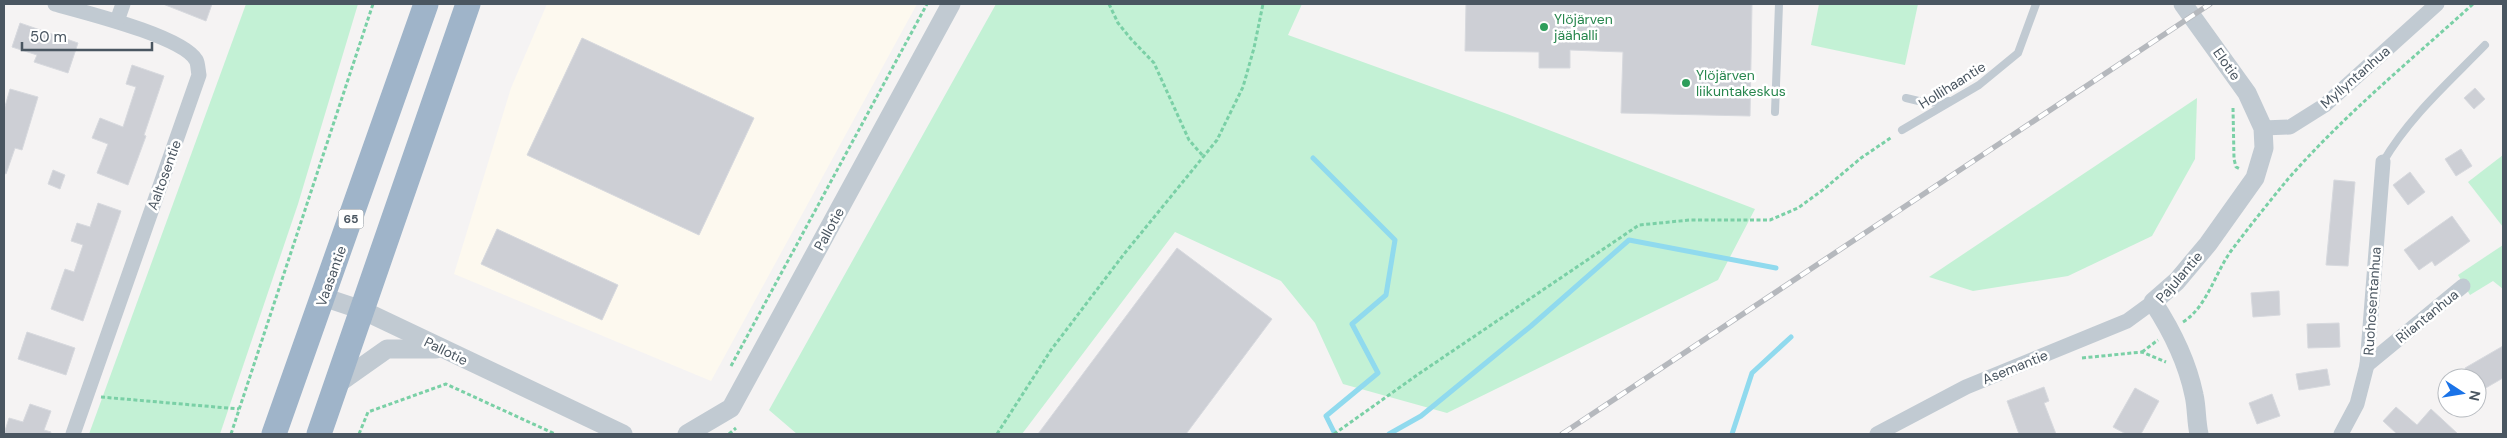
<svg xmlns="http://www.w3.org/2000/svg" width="2507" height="438" viewBox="0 0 2507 438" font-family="'DM Sans',sans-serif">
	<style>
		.commercial { fill: #fdf9ef }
		.green { fill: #c3f1d5 }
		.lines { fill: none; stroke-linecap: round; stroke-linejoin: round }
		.stream { stroke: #90daee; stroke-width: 5 }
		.building { fill: #cdcfd5; stroke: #d7d9de }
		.path { stroke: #7ad0a6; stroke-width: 3; stroke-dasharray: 4 2.5; stroke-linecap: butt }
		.service { stroke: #c1cad2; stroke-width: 8 }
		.minor { stroke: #c1cad2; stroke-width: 15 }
		.tertiary { stroke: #c1cad2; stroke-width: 19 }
		.trunk { stroke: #9fb4c9; stroke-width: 25 }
		.rail-casing { stroke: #b5b8bd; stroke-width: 5.5 }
		.rail { stroke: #fff; stroke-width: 4; stroke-dasharray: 11; stroke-linecap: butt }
		.leisure-dot { fill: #2e9e5b; stroke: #fff; stroke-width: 2 }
		.labels { text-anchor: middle; stroke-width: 5; stroke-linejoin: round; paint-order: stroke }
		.shield { fill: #fff; stroke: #808990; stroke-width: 1 }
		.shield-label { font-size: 12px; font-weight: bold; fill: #4a5661 }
		.leisure-label { font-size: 14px; fill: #27864d; stroke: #fff; text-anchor: start }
		.street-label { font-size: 14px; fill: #4a5661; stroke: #fff }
	</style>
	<rect width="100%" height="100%" fill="#f5f3f3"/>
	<!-- commercial -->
	<polygon class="commercial" points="547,4 917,4 711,381 454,274 511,88"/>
	<!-- green -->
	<g class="green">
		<polygon points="246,4 358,4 298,204 220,434 89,434"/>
		<polygon points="996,4 1302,4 1288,35 1507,114 1755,209 1718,280 1447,413 1343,384 1315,323 1281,281 1175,232 1022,434 797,434 769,410"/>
		<polygon points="1819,4 1918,4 1905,65 1811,45"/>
		<polygon points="2197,98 2195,159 2152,236 2068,276 1973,291 1929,277"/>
		<polygon points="2503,155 2503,227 2468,182"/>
		<polygon points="2503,245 2503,289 2493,281 2470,295 2458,275"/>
	</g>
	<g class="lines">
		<!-- stream -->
		<g class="stream">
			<polyline points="1313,158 1395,240 1386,295 1352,324 1378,373 1326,416 1335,434"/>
			<polyline points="1389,434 1421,416 1531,326 1629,240 1776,268"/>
			<polyline points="1732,434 1752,373 1791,337"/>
		</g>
	</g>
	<!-- building -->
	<g class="building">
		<polygon points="163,4 212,4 206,21"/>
		<polygon points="1466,4 1752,4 1750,116 1621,113 1623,52 1570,50 1570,68 1539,68 1539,52 1465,51"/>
		<polygon points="20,23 78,43 68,73 34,62 37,55 12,47"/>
		<polygon points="582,38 754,118 699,235 527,155"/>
		<polygon points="132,65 164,76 144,135 146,136 128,185 97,173 108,144 92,138 100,118 123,127 136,87 126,84"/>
		<polygon points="2475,88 2485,99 2474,109 2464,98"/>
		<polygon points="10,89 38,97 22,150 15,148 6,174 4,173 4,110"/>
		<polygon points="2461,149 2472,166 2456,176 2445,159"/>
		<polygon points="53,170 65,175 60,189 48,184"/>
		<polygon points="2410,172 2425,192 2408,205 2393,185"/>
		<polygon points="2334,180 2355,182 2348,266 2326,265"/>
		<polygon points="98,203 121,211 83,321 51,309 65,269 74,272 83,245 71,241 77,223 90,227"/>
		<polygon points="2452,216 2470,241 2435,266 2432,261 2419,270 2404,250"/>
		<polygon points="497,229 618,285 602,320 481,264"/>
		<polygon points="1177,248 1272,319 1186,434 1038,434"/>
		<polygon points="2279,291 2280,315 2253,317 2251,293"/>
		<polygon points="2339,323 2340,347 2308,348 2307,324"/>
		<polygon points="27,332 75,348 66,375 18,359"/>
		<polygon points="2503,346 2503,378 2477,393 2477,378 2470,378 2465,368"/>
		<polygon points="2327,369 2330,385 2299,390 2296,374"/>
		<polygon points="2044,387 2049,401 2044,403 2056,434 2019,434 2007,401"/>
		<polygon points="2135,388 2159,401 2141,434 2126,434 2113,427"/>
		<polygon points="2272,394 2280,416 2257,424 2249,403"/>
		<polygon points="30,404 51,411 44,430 51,432 50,434 4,434 9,418 23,422"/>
		<polygon points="2396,407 2417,425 2431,409 2458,434 2397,434 2383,421"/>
	</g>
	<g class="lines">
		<!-- path -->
		<g class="path">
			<polyline points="1109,4 1118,23 1131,39 1154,63 1189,140 1204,157"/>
			<polyline points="2233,108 2234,159 2236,167 2240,169"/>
			<path d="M2183 322C2207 307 2215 273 2231 251 2249 227 2269 202 2288 179 2344 115 2410 61 2473 4"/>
			<polyline points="2142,352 2158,340"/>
			<polyline points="2082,358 2142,352 2166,362"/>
			<polyline points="731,366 927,4"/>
			<polyline points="101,397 239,409"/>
			<polyline points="231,434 373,4"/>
			<polyline points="359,434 368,412 446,384 555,434"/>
			<polyline points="729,434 736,428"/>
			<polyline points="997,434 1051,350 1124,254 1217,140 1243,87 1254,48 1263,4"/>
			<polyline points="1334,434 1420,373 1639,225 1690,220 1770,220 1798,208 1824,189 1861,158 1892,137"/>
		</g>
		<!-- service -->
		<g class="service">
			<polyline points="1906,98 1927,103 1949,101"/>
			<polyline points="1775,112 1779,4"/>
			<polyline points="1902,130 1979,85 2018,53 2036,4"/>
			<path d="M2383 162C2409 117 2449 82 2485 45"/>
		</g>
		<!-- minor -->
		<g class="minor">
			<path d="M55 4C83 12 182 36 196 60 198 63 198 70 199 75L73 434"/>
			<polyline points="117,21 123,4"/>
			<polyline points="2263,128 2290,127 2325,105 2437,4"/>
			<polyline points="2367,365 2463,286"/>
			<polyline points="1877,434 1966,387 2127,321 2153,302"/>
			<polyline points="2341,434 2357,404 2367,365 2383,162"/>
		</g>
		<!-- tertiary -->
		<g class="tertiary">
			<path d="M2183 4 2247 93 2263 128 2264 148 2255 178 2208 244 2177 281 2153 302C2172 331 2187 361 2194 395 2197 408 2196 421 2199 434"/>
			<polyline points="323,297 362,310 623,434"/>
			<polyline points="336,385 387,349 436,349"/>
			<polyline points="687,434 731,408 951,4"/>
		</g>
		<!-- trunk -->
		<g class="trunk">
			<polyline points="274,434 426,4"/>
			<polyline points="319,434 468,4"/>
		</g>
		<!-- rail casing -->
		<g class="rail-casing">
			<polyline id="rail" points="1562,434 2210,4"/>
		</g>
		<!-- rail -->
		<use href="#rail" class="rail"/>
	</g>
	<!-- markers -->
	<g class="leisure-dot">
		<circle cx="1544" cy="27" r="5"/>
		<circle cx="1686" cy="83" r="5"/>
	</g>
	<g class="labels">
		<!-- shield labels -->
		<rect class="shield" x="338.5" y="209.5" width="25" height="19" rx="4"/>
		<g class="shield-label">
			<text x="351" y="223">65</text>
		</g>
		<!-- leisure labels -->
		<g class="leisure-label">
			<text x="1554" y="24">Ylöjärven<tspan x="1554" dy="16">jäähalli</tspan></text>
			<text x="1696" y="80">Ylöjärven<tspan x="1696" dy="16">liikuntakeskus</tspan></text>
		</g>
		<!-- street labels -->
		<g class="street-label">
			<text transform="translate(2227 64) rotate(55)" y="5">Elotie</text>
			<text transform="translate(2355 77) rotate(-41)" y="5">Myllyntanhua</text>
			<text transform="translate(1952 85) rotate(-32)" y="5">Hollihaantie</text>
			<text transform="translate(164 175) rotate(-70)" y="5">Aaltosentie</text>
			<text transform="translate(829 229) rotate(-61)" y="5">Pallotie</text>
			<text transform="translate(331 276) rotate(-70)" y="5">Vaasantie</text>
			<text transform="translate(2179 277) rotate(-49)" y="5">Pajulantie</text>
			<text transform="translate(2372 301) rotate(-86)" y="5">Ruohosentanhua</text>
			<text transform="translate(2427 316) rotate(-39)" y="5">Riiantanhua</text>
			<text transform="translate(446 351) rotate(26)" y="5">Pallotie</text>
			<text transform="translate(2015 367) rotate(-22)" y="5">Asemantie</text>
		</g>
	</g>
	<!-- border -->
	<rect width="2507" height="438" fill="none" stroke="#4a5661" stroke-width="10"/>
	<!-- north arrow -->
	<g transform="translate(2462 393) rotate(102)"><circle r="24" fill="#ffffff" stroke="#b7bbc0"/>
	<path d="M0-4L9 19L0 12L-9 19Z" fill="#1a73e8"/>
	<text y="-8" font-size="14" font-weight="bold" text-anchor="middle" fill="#4a5661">N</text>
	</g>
	<!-- scale -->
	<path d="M22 42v8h130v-8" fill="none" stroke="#4a5661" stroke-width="2.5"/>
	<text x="30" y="42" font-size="15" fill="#4a5661" stroke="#ffffff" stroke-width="4" paint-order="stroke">50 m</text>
</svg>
